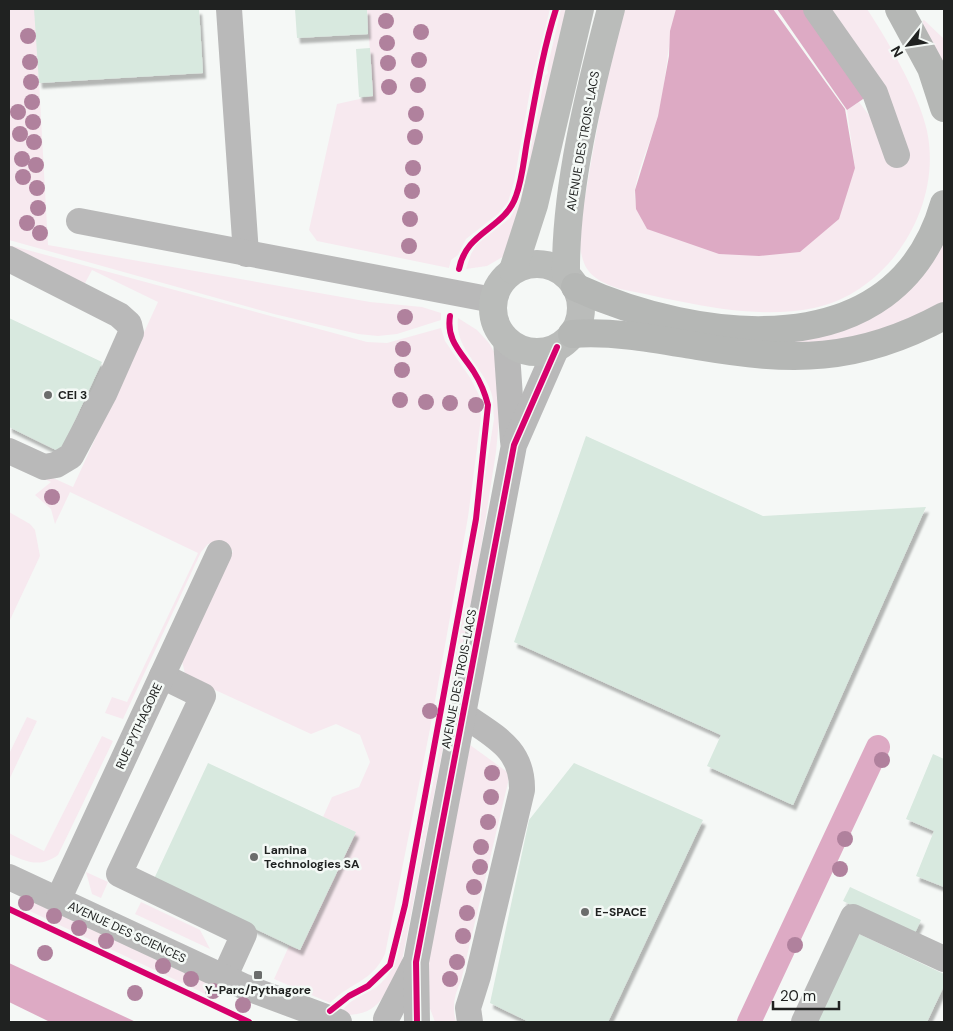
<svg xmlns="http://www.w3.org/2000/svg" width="953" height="1031" viewBox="0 0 953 1031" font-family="'DM Sans',sans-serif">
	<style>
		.green { fill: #f7e9ef }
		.water { fill: #ddaac4 }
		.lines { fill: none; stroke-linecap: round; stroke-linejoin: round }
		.canal { stroke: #ddaac4; stroke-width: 24 }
		.building { fill: #d8e9df; filter: url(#shadow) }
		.minor { stroke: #b9b9b9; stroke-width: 26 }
		.major { stroke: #babcba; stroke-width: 28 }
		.highway { stroke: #b5b7b5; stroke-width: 28 }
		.cycleway-casing { stroke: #f4f9f6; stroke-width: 9 }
		.cycleway { stroke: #d6006c; stroke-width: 6 }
		.tree { fill: #b0819d }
		.poi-dot { fill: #6b6d6c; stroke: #f4f9f6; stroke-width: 2 }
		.labels { text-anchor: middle; stroke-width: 5; stroke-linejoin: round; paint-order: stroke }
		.street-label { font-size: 12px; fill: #202221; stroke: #f4f9f6 }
		.poi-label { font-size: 12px; font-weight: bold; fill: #202221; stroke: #f4f9f6; text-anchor: start }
	</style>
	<defs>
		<filter id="shadow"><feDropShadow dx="3" dy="5.5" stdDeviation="1" flood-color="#0004"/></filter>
	</defs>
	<rect width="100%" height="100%" fill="#f5f8f6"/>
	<!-- green -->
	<g class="green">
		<polygon points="9,9 35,9 48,245 370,302 422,307 441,313 441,320 397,334 378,336 358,334 274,314 9,240"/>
		<polygon points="367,9 550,9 531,85 514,182 508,202 498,214 466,239 458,255 451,260 449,268 317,241 309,230 337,104 373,96"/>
		<polygon points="561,9 568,9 541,129 506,255 487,266 466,269 471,254 477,244 510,218 521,197 545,76 548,73 547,69"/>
		<path d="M625 9H676C667 43 667 80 658 115 652 140 639 164 635 189 633 205 640 216 647 229L855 168 847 110 859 102 875 123 827 9H867C887 39 920 96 927 131 943 206 890 292 814 308 750 321 682 301 620 289 605 284 590 278 584 263 574 237 584 206 588 180 598 122 608 65 625 9Z"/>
		<polygon points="924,20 944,39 944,77 919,24"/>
		<polygon points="944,234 944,309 925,319 812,350 736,337 820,335"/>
		<path d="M9 245 367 342 387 343 441 328 445 341 471 379 480 397 481 418 468 517 430 729 385 954C371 983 352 981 330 1003L274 979 289 946 300 950 356 832 323 817 332 797 359 787 370 762 360 735 336 724 311 734 189 678 185 674 182 661 233 551 216 542 208 544 201 552 123 719 105 713 112 697 127 702 198 553 70 492 55 524 51 509 35 495 51 482 9 462V458L73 487 158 302 92 270 84 285 9 250Z"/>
		<path d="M458 318 477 330 489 343 498 359 502 387 496 452 479 561 402 961C385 993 382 1017 340 1015 347 1000 361 997 373 989 385 982 392 970 397 958L433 783 462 620 494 419C493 410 494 400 491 392 482 365 454 348 458 318Z"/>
		<polygon points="9,512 30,524 35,530 40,556 9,622"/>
		<polygon points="27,717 37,721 9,780 9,754"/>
		<path d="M102 736 113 741 58 855C40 868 27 862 9 854V833L44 851Z"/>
		<path d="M470 745 510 774 461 981C454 995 452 1007 456 1022H435L428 1003 429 958Z"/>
		<polygon points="86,872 108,882 101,898 92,894"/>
		<polygon points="21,896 221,990 216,999 17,905"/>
		<polygon points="141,902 200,930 210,949 135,914"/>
	</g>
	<!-- water -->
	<g class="water">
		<polygon points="676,9 773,9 845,109 855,168 839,219 800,252 759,256 719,254 647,229 636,209 635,190 658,116 669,56 670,31"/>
		<polygon points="777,9 805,9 866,97 847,110"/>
		<polygon points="9,964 9,963 136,1022 50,1022 9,1002"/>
	</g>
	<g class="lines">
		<!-- canal -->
		<polyline class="canal" points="749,1022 878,747"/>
	</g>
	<!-- building -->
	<g class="building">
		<polygon points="34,9 199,9 203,73 39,83"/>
		<polygon points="295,9 367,9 368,34 297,38"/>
		<polygon points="370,48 373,96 359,97 356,49"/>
		<polygon points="9,318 102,362 60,452 9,427"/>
		<polygon points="586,436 763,516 926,507 793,805 707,766 721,735 514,642"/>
		<polygon points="933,754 944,759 944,887 916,876 934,831 906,819"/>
		<polygon points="208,763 356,832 300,950 153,881"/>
		<polygon points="574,763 703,820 608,1022 529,1022 490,1003 529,820"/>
		<polygon points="850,887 921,920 914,935 843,901"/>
		<polygon points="857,933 944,974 944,986 927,1022 815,1022"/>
	</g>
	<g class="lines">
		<!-- minor -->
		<g class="minor">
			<polyline points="229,9 246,254"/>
			<polyline points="816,9 875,93 897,155"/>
			<polyline points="79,221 493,300"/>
			<polyline points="9,259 119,315 129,324 131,333 104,394 71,456 56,465 44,467 9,451"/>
			<polyline points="506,339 513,441"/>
			<polyline points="162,676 203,696 119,874 244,934 224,978"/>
			<path d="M464 715C493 736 523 748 522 790L478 976 468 1008 470 1022"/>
			<polyline points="9,877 245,987 339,1022"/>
			<polyline points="58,900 219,553"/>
			<polyline points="386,1019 414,965"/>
			<polyline points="417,1022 416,962 514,445 557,347"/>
			<polyline points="804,1022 853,917 944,959"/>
		</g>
		<!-- major -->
		<g class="major">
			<circle cx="537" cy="308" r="44"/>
			<polyline points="513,270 534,205 580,9"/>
			<path d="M566 275C565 189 589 92 611 9"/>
		</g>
		<!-- highway -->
		<g class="highway">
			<polyline points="899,9 931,68 944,108"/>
			<path d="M575 287C697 343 896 370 944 204"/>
			<path d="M572 334C615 331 655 339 697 346 792 362 857 363 944 316"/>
		</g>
		<!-- cycleway casing -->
		<g class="cycleway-casing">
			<g id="cycleway">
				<path d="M459 269C466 231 505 229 516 196 523 177 524 156 528 136 536 93 543 50 556 9"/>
				<polyline points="9,909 249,1022"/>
				<path d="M330 1011 349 996 368 986 390 965 405 905 476 519 488 405C485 393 481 383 474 372 462 353 446 341 450 316"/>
				<polyline points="417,1022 416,962 514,445 557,347"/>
			</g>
		</g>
		<!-- cycleway -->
		<use href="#cycleway" class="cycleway"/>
	</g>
	<!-- trees -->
	<g class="tree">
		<circle cx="386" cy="21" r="8"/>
		<circle cx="421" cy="32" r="8"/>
		<circle cx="28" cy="36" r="8"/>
		<circle cx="387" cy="43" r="8"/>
		<circle cx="419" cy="60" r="8"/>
		<circle cx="30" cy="62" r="8"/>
		<circle cx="388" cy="63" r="8"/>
		<circle cx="31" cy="82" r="8"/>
		<circle cx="418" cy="85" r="8"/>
		<circle cx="389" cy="87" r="8"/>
		<circle cx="32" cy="102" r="8"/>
		<circle cx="18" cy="112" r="8"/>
		<circle cx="416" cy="114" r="8"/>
		<circle cx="33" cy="122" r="8"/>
		<circle cx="20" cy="134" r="8"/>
		<circle cx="415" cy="137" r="8"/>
		<circle cx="34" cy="142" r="8"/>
		<circle cx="22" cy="159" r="8"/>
		<circle cx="36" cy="165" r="8"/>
		<circle cx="413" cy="168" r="8"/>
		<circle cx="23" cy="177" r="8"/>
		<circle cx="37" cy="188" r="8"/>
		<circle cx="412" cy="191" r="8"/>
		<circle cx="38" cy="208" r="8"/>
		<circle cx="410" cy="219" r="8"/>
		<circle cx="27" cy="223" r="8"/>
		<circle cx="40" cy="233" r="8"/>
		<circle cx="409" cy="246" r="8"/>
		<circle cx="405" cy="317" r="8"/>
		<circle cx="403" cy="349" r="8"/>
		<circle cx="402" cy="370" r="8"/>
		<circle cx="400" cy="400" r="8"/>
		<circle cx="426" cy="402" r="8"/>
		<circle cx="450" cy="403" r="8"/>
		<circle cx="476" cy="405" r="8"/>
		<circle cx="52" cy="497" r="8"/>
		<circle cx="430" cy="711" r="8"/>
		<circle cx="882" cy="760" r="8"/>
		<circle cx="492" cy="773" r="8"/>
		<circle cx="491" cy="797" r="8"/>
		<circle cx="488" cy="822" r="8"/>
		<circle cx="845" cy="839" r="8"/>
		<circle cx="481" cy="847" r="8"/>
		<circle cx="480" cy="867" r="8"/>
		<circle cx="840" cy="869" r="8"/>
		<circle cx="474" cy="887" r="8"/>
		<circle cx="26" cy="903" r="8"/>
		<circle cx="467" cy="913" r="8"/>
		<circle cx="54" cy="916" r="8"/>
		<circle cx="79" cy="928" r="8"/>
		<circle cx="463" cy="936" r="8"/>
		<circle cx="106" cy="941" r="8"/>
		<circle cx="795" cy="945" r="8"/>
		<circle cx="45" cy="953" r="8"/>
		<circle cx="457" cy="962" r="8"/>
		<circle cx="163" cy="966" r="8"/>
		<circle cx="191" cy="979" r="8"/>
		<circle cx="450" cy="979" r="8"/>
		<circle cx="213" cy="991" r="8"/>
		<circle cx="135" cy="993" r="8"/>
		<circle cx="243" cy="1005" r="8"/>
	</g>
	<!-- markers -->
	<g class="poi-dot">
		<circle cx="48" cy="395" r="5"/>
		<circle cx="254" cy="857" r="5"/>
		<circle cx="585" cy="912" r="5"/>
		<rect x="253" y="970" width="10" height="10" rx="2.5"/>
	</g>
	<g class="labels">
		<!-- street labels -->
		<g class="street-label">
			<text transform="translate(583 141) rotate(-80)" y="4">AVENUE DES TROIS-LACS</text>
			<text transform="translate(459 679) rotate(-79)" y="4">AVENUE DES TROIS-LACS</text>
			<text transform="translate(139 726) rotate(-65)" y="4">RUE PYTHAGORE</text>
			<text transform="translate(127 932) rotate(25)" y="4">AVENUE DES SCIENCES</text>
		</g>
		<!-- poi labels -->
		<g class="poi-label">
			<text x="58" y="399">CEI 3</text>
			<text x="264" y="854">Lamina<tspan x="264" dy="14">Technologies SA</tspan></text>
			<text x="595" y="916">E-SPACE</text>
			<text x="258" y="994" text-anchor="middle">Y-Parc/Pythagore</text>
		</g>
	</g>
	<!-- border -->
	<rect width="953" height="1031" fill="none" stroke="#202221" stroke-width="20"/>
	<!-- north arrow -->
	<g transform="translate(908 45) rotate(240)" stroke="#f4f9f6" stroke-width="4" paint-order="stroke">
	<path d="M0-4L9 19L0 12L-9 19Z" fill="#202221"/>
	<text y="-8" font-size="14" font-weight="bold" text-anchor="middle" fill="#202221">N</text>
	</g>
	<!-- scale -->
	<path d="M773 1001v8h66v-8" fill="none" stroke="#202221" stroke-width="2.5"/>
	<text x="780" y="1001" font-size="15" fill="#202221" stroke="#f4f9f6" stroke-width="4" paint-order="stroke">20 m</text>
</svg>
